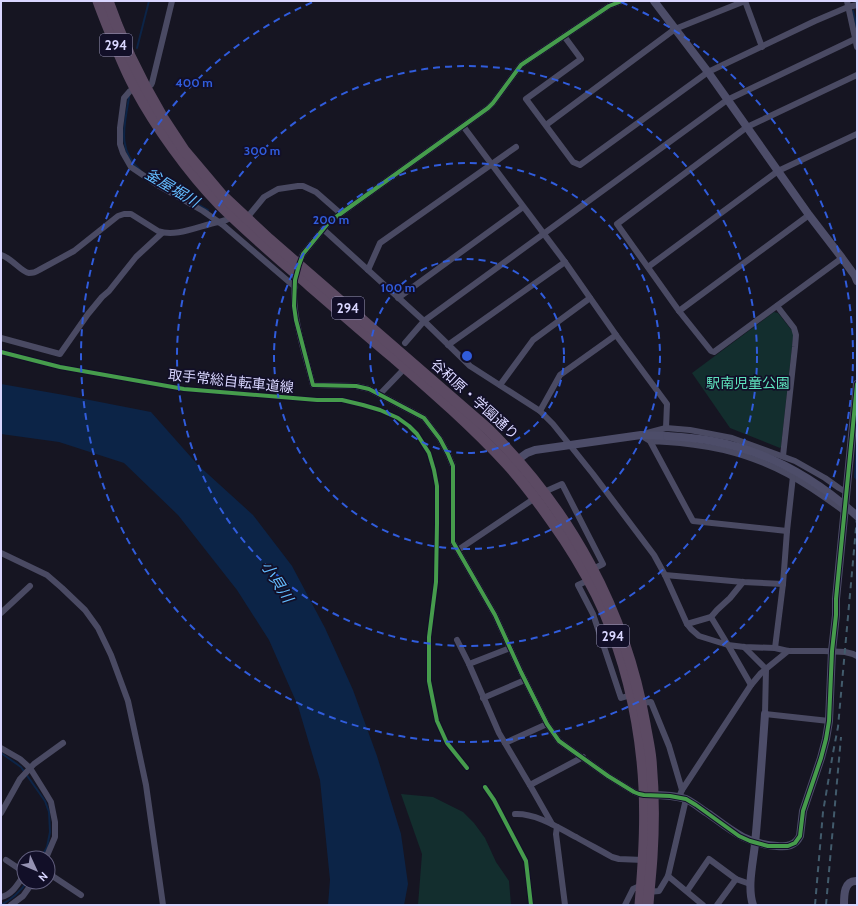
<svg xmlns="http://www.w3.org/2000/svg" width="858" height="906" viewBox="0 0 858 906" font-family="Cabin,'Noto Sans JP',sans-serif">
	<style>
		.green { fill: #132e2e }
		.water { fill: #0c2447 }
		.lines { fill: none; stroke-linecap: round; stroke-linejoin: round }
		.stream { stroke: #0c2447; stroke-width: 2 }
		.street { stroke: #4a4a63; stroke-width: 6 }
		.secondary { stroke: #4d4d69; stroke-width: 8 }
		.highway { stroke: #5c4a63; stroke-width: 11 }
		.rail { stroke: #425b6c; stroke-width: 2; stroke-dasharray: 6 5; stroke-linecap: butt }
		.secondary-bridge { stroke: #4d4d69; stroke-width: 8 }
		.cycleway-casing { stroke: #120f28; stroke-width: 6 }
		.cycleway { stroke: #469c4c; stroke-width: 4 }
		.ring { fill: none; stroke: #305cdc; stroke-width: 2; stroke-dasharray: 7 5 }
		.labels { text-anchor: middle; stroke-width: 3.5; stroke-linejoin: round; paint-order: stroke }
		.shield { fill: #120f28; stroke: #9d9abe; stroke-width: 1 }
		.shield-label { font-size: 13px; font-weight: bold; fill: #d9d6ff }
		.street-label { font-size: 14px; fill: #d9d6ff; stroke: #120f28 }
		.park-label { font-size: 14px; fill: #5ee3bd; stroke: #120f28 }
		.water-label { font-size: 15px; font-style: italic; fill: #64bdff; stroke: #120f28 }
		.centre { fill: #305cdc; stroke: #120f28; stroke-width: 2 }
		.ring-label { font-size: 12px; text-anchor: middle; font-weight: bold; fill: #305cdc; stroke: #120f28; stroke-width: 3.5; stroke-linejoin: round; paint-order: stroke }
	</style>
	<rect width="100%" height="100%" fill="#161522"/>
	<!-- green -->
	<g class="green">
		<polygon points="774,312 778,313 793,332 793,338 781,447 780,448 730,428 692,373"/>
		<polygon points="401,794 433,797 463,812 474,823 485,838 496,862 509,881 511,905 418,905 422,854"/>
	</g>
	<!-- water -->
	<polygon class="water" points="1,384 64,395 151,412 198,465 253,515 292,566 325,628 353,690 377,756 401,834 408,884 404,905 328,905 330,880 320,780 298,706 269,640 237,590 178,515 124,463 59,442 1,434"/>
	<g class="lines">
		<!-- stream -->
		<g class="stream">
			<polyline points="853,11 857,28"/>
			<polyline points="137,48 149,1"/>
			<path d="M129 97C125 124 116 149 140 170"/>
			<polyline points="150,177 208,210"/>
			<polyline points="857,442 855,477 857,480"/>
			<polyline points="1,753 21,767 45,801 49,812 50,832 47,847 41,858"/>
			<path d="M1 905C12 899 20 892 27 882"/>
		</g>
		<!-- street -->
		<g class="street">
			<polyline points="172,1 152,83 151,85 135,88 130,91 124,98 120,128 120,144 123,153 131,167 159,186 203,211 223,225 295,287"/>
			<path d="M622 1 609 6 521 65 493 103 488 108 329 222 303 254C282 293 303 345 313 385L356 386 369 389 424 418 440 439 448 454 453 466V542L495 615 521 672 547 724 559 741 608 776 634 792 639 794 644 795"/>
			<polyline points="745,1 762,47"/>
			<polyline points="847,1 857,47"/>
			<polyline points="564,36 581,59 526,99 573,162 580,165 708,72 815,21 848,7 857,5"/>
			<polyline points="546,125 675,29 745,1"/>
			<polyline points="463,126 565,262 616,335 667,404 666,428"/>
			<polyline points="246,219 264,197 278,189 298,186 303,186 316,192 340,213"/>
			<polyline points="323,229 424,321 470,366 540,411 553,424 593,474 654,555 665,575 687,624 691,629 699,636 728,645 744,647 775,648 788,651 824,651 845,652 853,654 857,656"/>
			<path d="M1 255C12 258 21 272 29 273 33 273 36 272 39 270L74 251 118 216 124 214H131L158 231C176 238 201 225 219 222L226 220 234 216"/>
			<polyline points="842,258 714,352 711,351 679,311 617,224 747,127 857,75"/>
			<polyline points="648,267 778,171 857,134"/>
			<polyline points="368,270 380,243 516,147"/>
			<polyline points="398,298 523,207"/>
			<polyline points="777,306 794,328 796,335 795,347 783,456"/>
			<polyline points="679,311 809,215"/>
			<polyline points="1,338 60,354 88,314 102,297 109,291 136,257 162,233"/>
			<polyline points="405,343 424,321 727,100 855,39"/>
			<polyline points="448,345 565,262"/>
			<polyline points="500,385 533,340 590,298"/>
			<polyline points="380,394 405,368"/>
			<polyline points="540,411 560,375 616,335"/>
			<polyline points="647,433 666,428 690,430 732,438 795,461 825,478 839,488 846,492"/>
			<path d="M641 435C644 437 648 440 651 441 656 442 662 441 667 442 686 443 705 446 724 450 773 462 805 482 845 512"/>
			<polyline points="650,441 693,521 787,531"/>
			<polyline points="544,492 562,484 603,564 593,569"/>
			<polyline points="458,550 535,498"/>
			<polyline points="1,553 47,575 62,588 85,610 98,628 111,655 128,701 146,785 163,905"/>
			<polyline points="665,575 743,582 783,584"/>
			<polyline points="589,580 578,585 593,614 621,698 631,695"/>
			<polyline points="1,613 30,586"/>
			<polyline points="711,617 728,645 751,685"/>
			<polyline points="687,624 711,617 717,610 730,598 743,582"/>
			<polyline points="457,640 469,664 499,733 531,787 552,824"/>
			<polyline points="744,647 766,669 765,714 829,721"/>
			<polyline points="775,648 783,584 787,531 793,476 792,473"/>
			<polyline points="469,664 510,648"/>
			<polyline points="483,698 525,680"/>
			<polyline points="641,703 651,702 669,746 682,790"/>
			<polyline points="505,743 547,724"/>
			<polyline points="1,748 20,759 30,768 45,792 51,802 55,822 55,837 46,858"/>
			<polyline points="530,785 583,757"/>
			<polyline points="679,797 682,790 751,685 761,673 788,651"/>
			<polyline points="1,813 20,779 34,764 63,743"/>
			<path d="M515 814C536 813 559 828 576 837 588 844 600 850 612 857L619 859 643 860"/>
			<polyline points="557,827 556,834 565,905"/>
			<polyline points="6,860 24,872"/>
			<polyline points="48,873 81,895"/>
			<polyline points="668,876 703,905"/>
			<polyline points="687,891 709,859 736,879 750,884"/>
			<polyline points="648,892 659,891 668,876 686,799"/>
			<path d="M1 897C12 895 18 884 24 875"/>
			<polyline points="11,905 23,896 33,882"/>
			<polyline points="625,905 633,889 642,885"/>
			<polyline points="717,905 736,879"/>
		</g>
		<!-- secondary -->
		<g class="secondary">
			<polyline points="654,1 708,72 809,215 842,258 855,276 857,281"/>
			<polyline points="513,463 527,453 535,450 641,435 667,436"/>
			<path d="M649 795C661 795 674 795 686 799 694 803 701 809 709 814 732 831 747 844 777 846 787 847 795 846 800 836L803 811 821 758 826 739 829 721 832 651 836 615V599L857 384"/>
			<path d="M753 905C747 887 753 863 755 844 759 801 762 757 765 714"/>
			<path d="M844 905C844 895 844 880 857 881"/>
		</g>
		<!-- highway -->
		<g class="highway">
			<path d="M98 1C102 12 106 22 110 32 118 51 125 70 135 88 156 127 188 172 219 204 248 233 279 259 310 286 338 310 365 334 394 358 433 392 472 426 507 464 528 487 546 513 564 539 579 562 593 586 604 611 624 658 637 711 642 761 647 809 644 857 640 905"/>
			<path d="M108 1 117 25 130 56 145 86 163 118 184 150 222 195 269 239 488 429C570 510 625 610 645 724 647 736 650 748 651 760 654 792 654 825 652 857 651 873 649 889 648 905"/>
		</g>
		<!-- rail -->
		<g class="rail">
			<polyline points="856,1 857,4"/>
			<polyline points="815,905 823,812 833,753 838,727 857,517"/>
			<polyline points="826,905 841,737"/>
		</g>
		<!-- secondary-bridge -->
		<path class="secondary-bridge" d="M667 436C682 437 697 438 712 441 768 451 815 478 857 516"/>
		<!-- cycleway casing -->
		<g class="cycleway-casing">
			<g id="cycleway">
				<polyline points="622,1 609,6 521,65 493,103 488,108 329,222 303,254 299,265 295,280 294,306 296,320 313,385 356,386 369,389 424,418 440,439 448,454 453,466 453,542 495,615 521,672 547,724 559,741 608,776 634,792 639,794 644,795 670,796 686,799 696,805 739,836 750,841 768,846 788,846 795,843 800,836 803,811 821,758 826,739 829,721 832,651 836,615 836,599 857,384"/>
				<polyline points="1,352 60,367 184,389 317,400 342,400 363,405 380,410 398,418 409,426 417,434 429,453 434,470 437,486 437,524 436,582 429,637 429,681 437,721 447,743 467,768"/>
				<polyline points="485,787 494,800 526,861 531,905"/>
			</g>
		</g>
		<!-- cycleway -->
		<use href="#cycleway" class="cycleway"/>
	</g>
	<!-- distance rings -->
	<g class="ring">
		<circle cx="467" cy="356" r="97"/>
		<circle cx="467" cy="356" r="193"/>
		<circle cx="467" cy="356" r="290"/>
		<path d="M621 2A386 386 0 1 1 313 2"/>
	</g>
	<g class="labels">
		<!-- shield labels -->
		<g class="shield">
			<rect x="100" y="34" width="32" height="22" rx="3"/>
			<rect x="332" y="297" width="32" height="22" rx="3"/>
			<rect x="597" y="625" width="32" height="22" rx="3"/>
		</g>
		<g class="shield-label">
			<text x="116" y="50">294</text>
			<text x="348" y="313">294</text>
			<text x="613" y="641">294</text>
		</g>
		<!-- street labels -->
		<g class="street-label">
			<text transform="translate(231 381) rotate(6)" y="5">取手常総自転車道線</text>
			<text transform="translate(475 399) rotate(42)" y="5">谷和原・学園通り</text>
		</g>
		<!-- park labels -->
		<g class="park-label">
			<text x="748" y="388">駅南児童公園</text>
		</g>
		<!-- water labels -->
		<g class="water-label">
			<text transform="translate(172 188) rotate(31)" y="5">釜屋堀川</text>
			<text transform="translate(277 582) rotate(58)" y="5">小貝川</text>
		</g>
	</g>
	<circle cx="467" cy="356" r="6" class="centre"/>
	<g class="ring-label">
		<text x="194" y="87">400 m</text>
		<text x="262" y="155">300 m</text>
		<text x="331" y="224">200 m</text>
		<text x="398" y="292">100 m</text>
	</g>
	<!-- border -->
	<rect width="858" height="906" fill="none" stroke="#d9d6ff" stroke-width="4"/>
	<!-- north arrow -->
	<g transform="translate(36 870) rotate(134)"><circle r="19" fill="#120f28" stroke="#625f7e"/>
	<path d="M0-3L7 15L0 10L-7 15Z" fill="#9592b2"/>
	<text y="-6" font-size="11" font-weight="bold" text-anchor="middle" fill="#d9d6ff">N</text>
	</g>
</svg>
